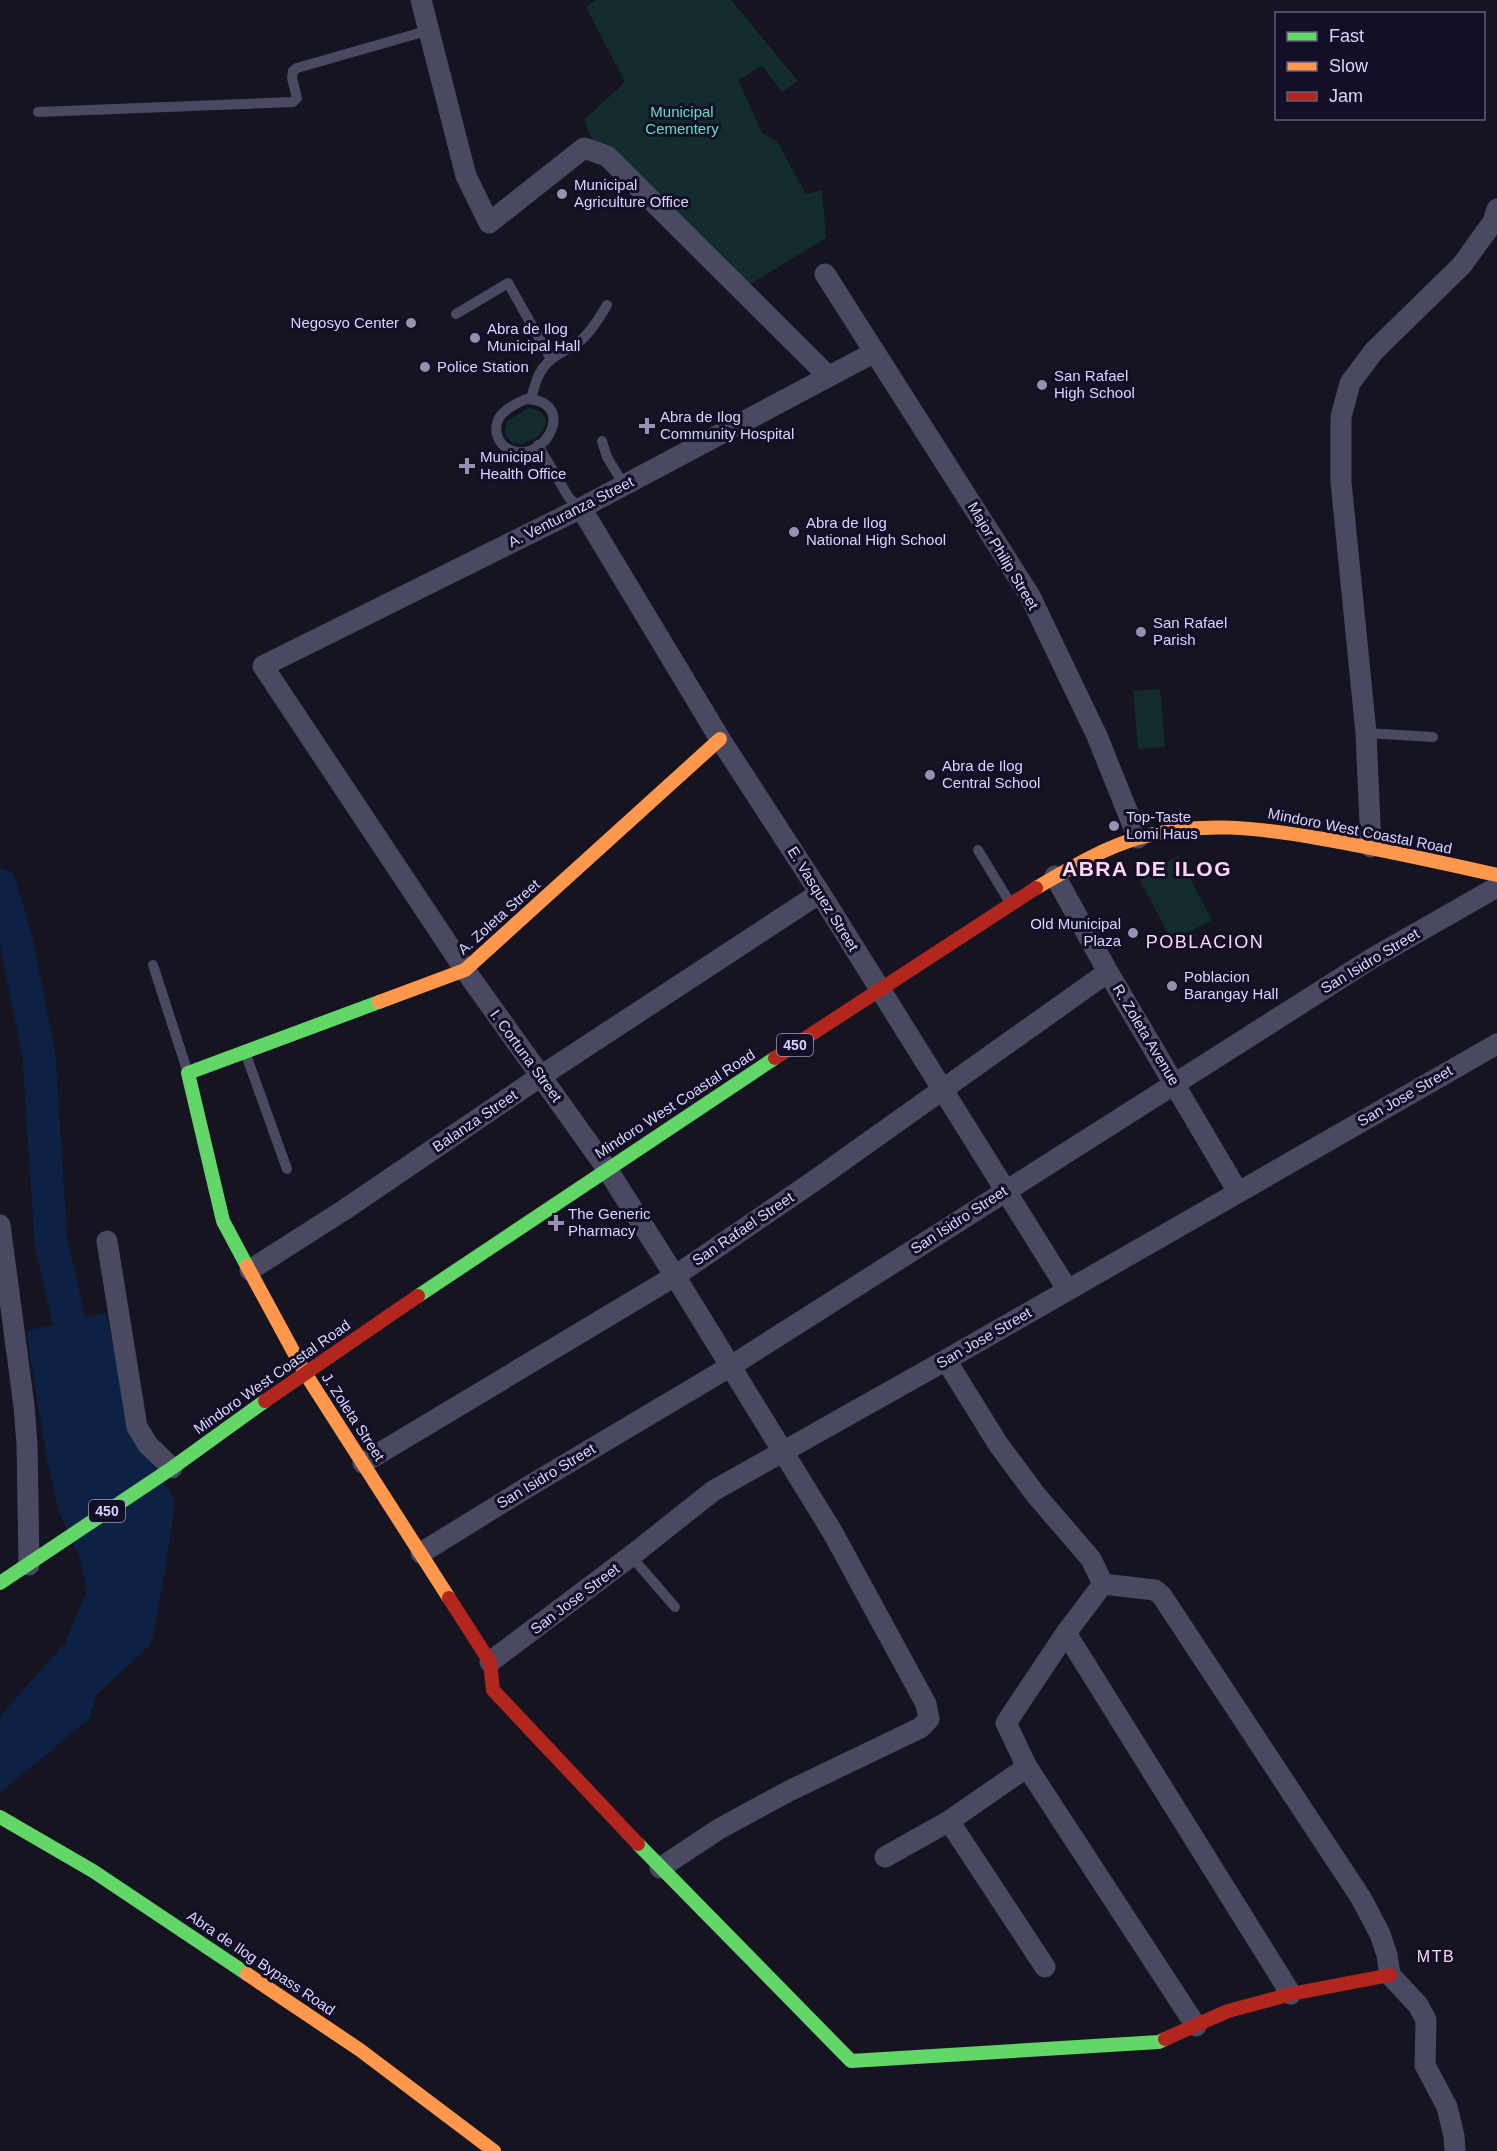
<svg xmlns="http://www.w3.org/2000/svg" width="1497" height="2151" viewBox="0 0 1497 2151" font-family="Helvetica,sans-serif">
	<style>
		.green { fill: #132c2d }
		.water { fill: #0d2144 }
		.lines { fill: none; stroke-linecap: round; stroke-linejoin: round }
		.river { stroke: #0d2144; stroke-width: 33 }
		.lane { stroke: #4a4962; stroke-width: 10 }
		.street { stroke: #4a4962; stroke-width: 21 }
		.fast { stroke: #63d668; stroke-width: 14 }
		.slow { stroke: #ff974d; stroke-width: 14 }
		.jam { stroke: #b3261e; stroke-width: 14 }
		.poi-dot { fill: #9591b1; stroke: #130f26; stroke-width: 2 }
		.labels { text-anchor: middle; stroke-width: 6; stroke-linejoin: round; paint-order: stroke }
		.shield { fill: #130f26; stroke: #9e99be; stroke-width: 1.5 }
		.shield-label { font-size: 14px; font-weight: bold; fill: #d9d4ff }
		.park-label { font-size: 15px; fill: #5fe0c0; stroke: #130f26 }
		.poi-label { font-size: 15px; fill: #d9d4ff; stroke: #130f26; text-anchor: start }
		.street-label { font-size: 15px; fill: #d9d4ff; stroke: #130f26 }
		.neighbourhood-label { font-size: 16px; letter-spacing: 1.5px; fill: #ffd6f0; stroke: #130f26 }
		.quarter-label { font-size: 18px; letter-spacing: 1.5px; fill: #ffd6f0; stroke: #130f26 }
		.district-label { font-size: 21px; font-weight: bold; letter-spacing: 1.5px; fill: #ffd6f0; stroke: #130f26 }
	</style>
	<rect width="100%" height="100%" fill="#161421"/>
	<!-- green -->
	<g class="green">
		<polygon points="596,0 731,0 798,81 782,92 762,66 738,80 762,133 777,141 806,194 822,190 826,238 749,285 593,141 584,120 625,82 586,7"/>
		<path d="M528 408C539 408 552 418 543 430 539 437 529 441 522 444L511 442 505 432 507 421Z"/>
		<polygon points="1160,689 1165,747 1138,749 1133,691"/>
		<polygon points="1178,856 1212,920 1172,941 1138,877"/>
	</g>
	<!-- water -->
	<polygon class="water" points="106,1313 134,1436 175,1500 166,1567 151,1644 97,1694 89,1719 0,1793 0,1716 66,1642 87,1590 78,1554 59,1512 47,1460 26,1331"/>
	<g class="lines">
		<!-- river -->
		<polyline class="river" points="0,885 16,940 39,1057 51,1242 79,1364"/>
		<!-- lane -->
		<g class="lane">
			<polyline points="38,112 293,102 297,98 292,78 293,71 297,68 430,30"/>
			<polyline points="456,314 508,283 551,359"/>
			<path d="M526 399C578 401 546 462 513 451 499 447 492 431 499 418 504 409 517 403 526 399Z"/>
			<path d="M531 399C536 379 540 365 559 354 565 350 573 347 579 342 591 332 599 319 607 305"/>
			<polyline points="602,441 607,457 624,485"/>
			<polyline points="538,445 569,498 581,508"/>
			<polyline points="1366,733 1433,737"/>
			<polyline points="978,850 1009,901"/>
			<polyline points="153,965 187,1070"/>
			<polyline points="245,1052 287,1169"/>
			<polyline points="631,1556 675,1607"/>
		</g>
		<!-- street -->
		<g class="street">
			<polyline points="421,0 466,176 489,223 584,148 607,156 828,376"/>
			<polyline points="825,274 1030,596 1097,736 1138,838"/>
			<polyline points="581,508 720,739 820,893 1067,1289"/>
			<polyline points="1371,847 1366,733 1341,482 1341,417 1350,383 1374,351 1462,265 1493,222 1497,209"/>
			<polyline points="1055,876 1108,972 1238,1192"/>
			<polyline points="0,1225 24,1406 27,1444 29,1565"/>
			<polyline points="107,1241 137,1427 148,1445 172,1468"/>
			<polyline points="250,1270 344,1210 541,1076 820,893"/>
			<polyline points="946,1360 998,1444 1036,1495 1091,1559 1103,1584"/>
			<polyline points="363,1463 675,1276 814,1181 1108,972"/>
			<polyline points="421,1553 531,1485 731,1366 1371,959 1497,887"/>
			<polyline points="1103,1584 1155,1590 1162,1596 1361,1898 1380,1934 1387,1955 1390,1975 1418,2005 1426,2020 1425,2065 1447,2107 1454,2136 1455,2151"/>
			<polyline points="1103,1584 1066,1633 1006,1723 1027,1767 1196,2026"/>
			<polyline points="1066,1633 1291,1994"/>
			<polyline points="490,1662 631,1556 713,1491 946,1360 1497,1044"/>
			<polyline points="949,1821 1045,1967"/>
			<polyline points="885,1857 949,1821 1027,1767"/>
			<polyline points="660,1868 719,1829 789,1791 920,1728 929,1719 926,1704 833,1533 675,1276 607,1169 465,970 263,666 581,508 875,352"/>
		</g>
		<!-- fast -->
		<g class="fast">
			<polyline points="247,1266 223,1221 188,1073 379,1002"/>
			<polyline points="418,1296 775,1058"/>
			<polyline points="0,1583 172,1468 265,1401"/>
			<polyline points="0,1817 93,1871 247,1974"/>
			<polyline points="638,1844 851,2061 1159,2042 1165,2039"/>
		</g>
		<!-- slow -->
		<g class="slow">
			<path d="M1036 888C1069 869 1101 849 1138 838 1200 820 1260 828 1323 839 1381 849 1439 862 1497 875"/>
			<polyline points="379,1002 465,970 720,739"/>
			<polyline points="247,1266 305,1373 449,1598"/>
			<polyline points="247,1974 360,2050 494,2151"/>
		</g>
		<!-- jam -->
		<g class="jam">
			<polyline points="775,1058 1036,888"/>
			<polyline points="265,1401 418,1296"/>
			<polyline points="449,1598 490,1662 493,1690 638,1844"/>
			<polyline points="1165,2039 1228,2011 1291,1994 1390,1975"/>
		</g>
	</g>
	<!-- markers -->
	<g class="poi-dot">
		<circle cx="562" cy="194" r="6"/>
		<circle cx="411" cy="323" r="6"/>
		<circle cx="475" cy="338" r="6"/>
		<circle cx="425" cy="367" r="6"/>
		<circle cx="1042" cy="385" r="6"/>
		<path d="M644 417h6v6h6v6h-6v6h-6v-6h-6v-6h6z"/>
		<path d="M464 457h6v6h6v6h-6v6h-6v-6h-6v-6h6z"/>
		<circle cx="794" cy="532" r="6"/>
		<circle cx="1141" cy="632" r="6"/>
		<circle cx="930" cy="775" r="6"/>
		<circle cx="1114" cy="826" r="6"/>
		<circle cx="1133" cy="933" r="6"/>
		<circle cx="1172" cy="986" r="6"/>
		<path d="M553 1214h6v6h6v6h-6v6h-6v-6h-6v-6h6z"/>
	</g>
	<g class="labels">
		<!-- shield labels -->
		<g class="shield">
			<rect x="777" y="1034" width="36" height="22" rx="4.5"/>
			<rect x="89" y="1500" width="36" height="22" rx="4.5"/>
		</g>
		<g class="shield-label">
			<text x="795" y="1050">450</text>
			<text x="107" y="1516">450</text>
		</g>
		<!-- park labels -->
		<g class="park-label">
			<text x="682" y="117">Municipal<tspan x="682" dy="17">Cementery</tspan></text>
		</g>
		<!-- poi labels -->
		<g class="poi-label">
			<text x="574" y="190">Municipal<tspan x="574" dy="17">Agriculture Office</tspan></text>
			<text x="399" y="328" text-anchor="end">Negosyo Center</text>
			<text x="487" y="334">Abra de Ilog<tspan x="487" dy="17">Municipal Hall</tspan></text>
			<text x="437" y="372">Police Station</text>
			<text x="1054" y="381">San Rafael<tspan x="1054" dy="17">High School</tspan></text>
			<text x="660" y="422">Abra de Ilog<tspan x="660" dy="17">Community Hospital</tspan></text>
			<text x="480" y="462">Municipal<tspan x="480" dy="17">Health Office</tspan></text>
			<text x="806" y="528">Abra de Ilog<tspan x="806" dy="17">National High School</tspan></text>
			<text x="1153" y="628">San Rafael<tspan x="1153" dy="17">Parish</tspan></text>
			<text x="942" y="771">Abra de Ilog<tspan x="942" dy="17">Central School</tspan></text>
			<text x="1126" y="822">Top-Taste<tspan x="1126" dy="17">Lomi Haus</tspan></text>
			<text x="1121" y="929" text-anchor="end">Old Municipal<tspan x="1121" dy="17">Plaza</tspan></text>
			<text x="1184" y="982">Poblacion<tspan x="1184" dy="17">Barangay Hall</tspan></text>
			<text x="568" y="1219">The Generic<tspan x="568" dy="17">Pharmacy</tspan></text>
		</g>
		<!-- street labels -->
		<g class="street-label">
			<text transform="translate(571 512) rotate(-27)" y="5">A. Venturanza Street</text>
			<text transform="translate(1003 556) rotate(59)" y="5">Major Philip Street</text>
			<text transform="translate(1360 831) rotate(11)" y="5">Mindoro West Coastal Road</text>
			<text transform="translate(823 899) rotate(58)" y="5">E. Vasquez Street</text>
			<text transform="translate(499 917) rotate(-42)" y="5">A. Zoleta Street</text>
			<text transform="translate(1370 961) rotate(-31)" y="5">San Isidro Street</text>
			<text transform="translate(1146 1035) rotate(59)" y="5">R. Zoleta Avenue</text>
			<text transform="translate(526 1056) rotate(54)" y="5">I. Cortuna Street</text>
			<text transform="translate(1405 1096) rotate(-30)" y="5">San Jose Street</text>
			<text transform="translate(675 1104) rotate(-33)" y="5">Mindoro West Coastal Road</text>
			<text transform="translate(475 1121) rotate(-34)" y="5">Balanza Street</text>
			<text transform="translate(959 1220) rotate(-33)" y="5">San Isidro Street</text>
			<text transform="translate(743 1229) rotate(-34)" y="5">San Rafael Street</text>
			<text transform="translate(984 1338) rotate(-30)" y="5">San Jose Street</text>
			<text transform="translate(272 1377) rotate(-35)" y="5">Mindoro West Coastal Road</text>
			<text transform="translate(353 1417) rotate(57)" y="5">J. Zoleta Street</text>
			<text transform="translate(546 1476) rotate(-31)" y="5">San Isidro Street</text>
			<text transform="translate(575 1599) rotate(-37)" y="5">San Jose Street</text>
			<text transform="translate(261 1963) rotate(34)" y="5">Abra de Ilog Bypass Road</text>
		</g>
		<!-- neighbourhood labels -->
		<g class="neighbourhood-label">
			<text x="1436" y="1962">MTB</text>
		</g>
		<!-- quarter labels -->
		<g class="quarter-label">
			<text x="1205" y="948">POBLACION</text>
		</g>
		<!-- district labels -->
		<g class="district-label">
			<text x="1147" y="876">ABRA DE ILOG</text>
		</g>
	</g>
	<!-- legend -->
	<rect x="1275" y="12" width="210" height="108" fill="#130f26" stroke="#625e7d" stroke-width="1.5"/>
	<rect x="1287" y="32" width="30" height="9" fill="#63d668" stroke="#625e7d" stroke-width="1.5"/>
	<text x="1329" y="42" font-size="18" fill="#d9d4ff">Fast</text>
	<rect x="1287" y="62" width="30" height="9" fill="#ff974d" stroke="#625e7d" stroke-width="1.5"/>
	<text x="1329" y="72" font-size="18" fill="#d9d4ff">Slow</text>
	<rect x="1287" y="92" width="30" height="9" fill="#b3261e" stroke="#625e7d" stroke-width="1.5"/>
	<text x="1329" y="102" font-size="18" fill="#d9d4ff">Jam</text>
</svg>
